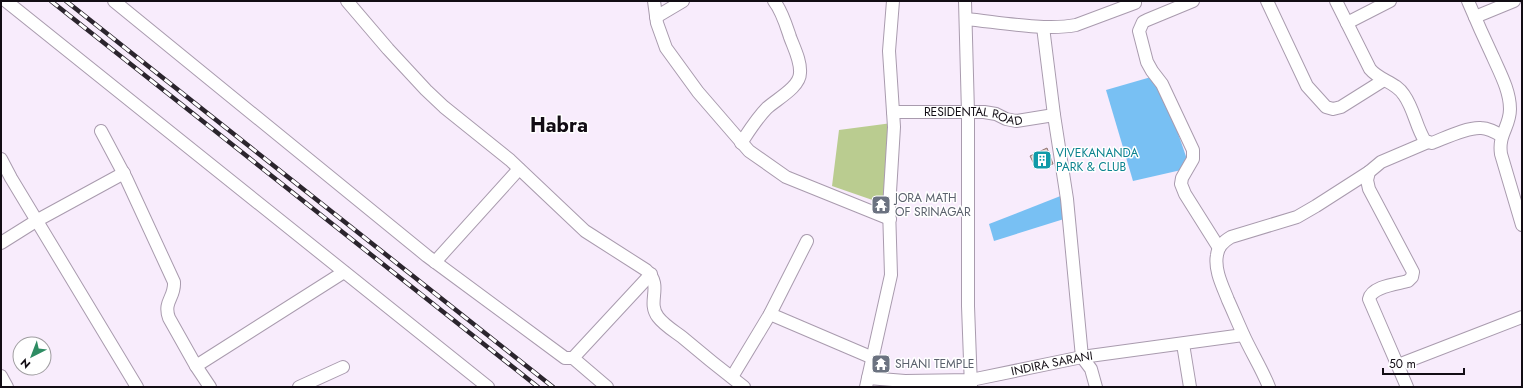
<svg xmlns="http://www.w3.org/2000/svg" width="1523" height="388" viewBox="0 0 1523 388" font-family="Jost,sans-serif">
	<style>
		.green { fill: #bacc90 }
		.water { fill: #78c0f3 }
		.building { fill: #dcc2bd; stroke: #8f7672 }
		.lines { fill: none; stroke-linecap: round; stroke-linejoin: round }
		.street-casing { stroke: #a99bae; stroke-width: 14 }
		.street { stroke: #fff; stroke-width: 12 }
		.rail-casing { stroke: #2b252d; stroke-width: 4.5 }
		.rail { stroke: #fff; stroke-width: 3; stroke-dasharray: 9; stroke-linecap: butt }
		.labels { text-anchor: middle; stroke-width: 3; stroke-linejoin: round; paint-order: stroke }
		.street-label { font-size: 12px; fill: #120d14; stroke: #fff }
		.culture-label { font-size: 12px; fill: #0d838f; stroke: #fff; text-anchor: start }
		.worship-label { font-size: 12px; fill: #5b616d; stroke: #fff; text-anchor: start }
		.town-label { font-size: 20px; font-weight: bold; fill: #120d14; stroke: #fff }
	</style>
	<rect width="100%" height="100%" fill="#f8ecfc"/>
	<!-- green -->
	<polygon class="green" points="892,123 884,204 832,186 839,130"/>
	<!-- water -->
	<g class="water">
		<polygon points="1158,75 1190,168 1133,181 1106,90"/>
		<polygon points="1063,195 1064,219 994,241 989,224"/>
	</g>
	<!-- building -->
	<polygon class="building" points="1047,148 1053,164 1036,168 1030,156"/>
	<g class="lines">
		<!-- street casing -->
		<g class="street-casing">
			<g id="street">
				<polyline points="6,1 488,387"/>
				<polyline points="114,1 427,256 565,358 573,358 651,274"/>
				<path d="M347 1 388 49 426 90 444 107 510 160 585 231 646 270C664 286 646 301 658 317 664 325 674 331 682 337 702 354 723 371 744 387"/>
				<polyline points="654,1 657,23 666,48 698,92 749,151 786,177 890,219"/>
				<polyline points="965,1 968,113 968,306 971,387"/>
				<polyline points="1193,1 1147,20 1143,22 1139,31 1147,62 1152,71 1162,84 1193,150 1193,159 1182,178 1181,184 1185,194 1219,248"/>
				<polyline points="1267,1 1307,86 1326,107 1333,109 1341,107 1384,80"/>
				<path d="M1336 1 1370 69C1380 81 1396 82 1404 95 1414 109 1416 127 1425 141L1432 143C1445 138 1467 127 1481 128 1488 128 1495 132 1502 136"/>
				<path d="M1468 1C1476 20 1484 38 1493 57 1500 73 1510 91 1510 109 1510 127 1498 134 1501 154L1522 225"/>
				<polyline points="656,17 683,1"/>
				<polyline points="1475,17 1514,1"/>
				<path d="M966 19C998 22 1045 31 1076 25L1135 3"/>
				<polyline points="1347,23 1390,1"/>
				<polyline points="1043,27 1054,115 1067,199 1082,357"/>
				<path id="s1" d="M893 112H984L996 114 1006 119 1016 121 1054 115"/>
				<path d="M101 131 126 178 174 282C175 298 163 301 169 318L196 366 210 387"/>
				<path d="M741 143C749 131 757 118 767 108 777 99 800 87 800 73 801 61 794 48 790 37 786 25 782 11 774 1"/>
				<polyline points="1,159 11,178 137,387"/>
				<polyline points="1,243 36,221 124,173"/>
				<polyline points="435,262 519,169"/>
				<polyline points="770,314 873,358"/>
				<polyline points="1183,344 1190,387"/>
				<polyline points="1082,357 1091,369 1096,387"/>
				<polyline points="573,358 607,387"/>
				<polyline points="1398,365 1522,317"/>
				<polyline points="196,366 344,272"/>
				<polyline points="1,376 7,387"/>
				<polyline points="732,377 770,314 807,241"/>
				<polyline points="868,378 891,275 889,208 894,127 889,51 893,1"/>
				<polyline points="299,387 343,367"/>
				<path id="s2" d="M866 387 868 378 905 381 971 380 1082 357 1243 335"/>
				<path d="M1269 387C1262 369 1251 352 1243 334 1238 323 1233 311 1228 300 1223 287 1214 270 1217 255 1218 246 1224 241 1231 237L1297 217 1316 206 1369 172"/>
				<path d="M1407 387 1369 299C1372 286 1397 284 1408 281L1412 277 1413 272 1369 189 1367 180 1369 172 1381 162 1428 142"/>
			</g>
		</g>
		<!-- street -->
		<use href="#street" class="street"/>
		<!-- rail casing -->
		<g class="rail-casing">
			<g id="rail">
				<polyline points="51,1 538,387"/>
				<polyline points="66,1 553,387"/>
			</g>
		</g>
		<!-- rail -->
		<use href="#rail" class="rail"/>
	</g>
	<!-- icons -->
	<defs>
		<g id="building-square" transform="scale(1)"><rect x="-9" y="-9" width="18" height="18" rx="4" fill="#0f9aa8" stroke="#fff"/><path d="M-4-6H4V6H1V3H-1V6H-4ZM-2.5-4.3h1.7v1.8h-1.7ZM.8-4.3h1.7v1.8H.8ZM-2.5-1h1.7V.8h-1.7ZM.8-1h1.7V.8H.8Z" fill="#fff"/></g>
		<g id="temple-square" transform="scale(1)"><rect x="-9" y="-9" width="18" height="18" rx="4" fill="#6b7280" stroke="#fff"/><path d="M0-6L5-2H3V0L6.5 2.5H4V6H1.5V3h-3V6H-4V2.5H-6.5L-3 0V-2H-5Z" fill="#fff"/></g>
	</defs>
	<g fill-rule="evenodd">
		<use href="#building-square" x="1042" y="160"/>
		<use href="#temple-square" x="881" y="205"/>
		<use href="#temple-square" x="881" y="364"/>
	</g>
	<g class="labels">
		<!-- street labels -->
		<g class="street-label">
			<text dy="4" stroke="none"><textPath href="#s1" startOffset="81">RESIDENTAL ROAD</textPath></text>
			<text dy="4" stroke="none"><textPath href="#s2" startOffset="195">INDIRA SARANI</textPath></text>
		</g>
		<!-- culture labels -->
		<g class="culture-label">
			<text x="1056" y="157">VIVEKANANDA<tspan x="1056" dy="14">PARK &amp; CLUB</tspan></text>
		</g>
		<!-- worship labels -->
		<g class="worship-label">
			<text x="895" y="202">JORA MATH<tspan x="895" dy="14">OF SRINAGAR</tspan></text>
			<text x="895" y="368">SHANI TEMPLE</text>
		</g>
		<!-- town labels -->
		<g class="town-label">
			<text x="559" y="132">Habra</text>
		</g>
	</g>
	<!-- border -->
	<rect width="1523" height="388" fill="none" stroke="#120d14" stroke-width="4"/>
	<!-- north arrow -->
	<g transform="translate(32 356) rotate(222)"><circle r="19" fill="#ffffff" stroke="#a09ea1"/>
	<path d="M0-3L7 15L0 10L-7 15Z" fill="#2e8c63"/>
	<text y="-6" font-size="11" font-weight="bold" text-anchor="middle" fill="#120d14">N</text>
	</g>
	<!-- scale -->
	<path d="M1383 368v6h81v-6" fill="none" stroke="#120d14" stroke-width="2"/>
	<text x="1389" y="368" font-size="12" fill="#120d14" stroke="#ffffff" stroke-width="3" paint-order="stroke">50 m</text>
</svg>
